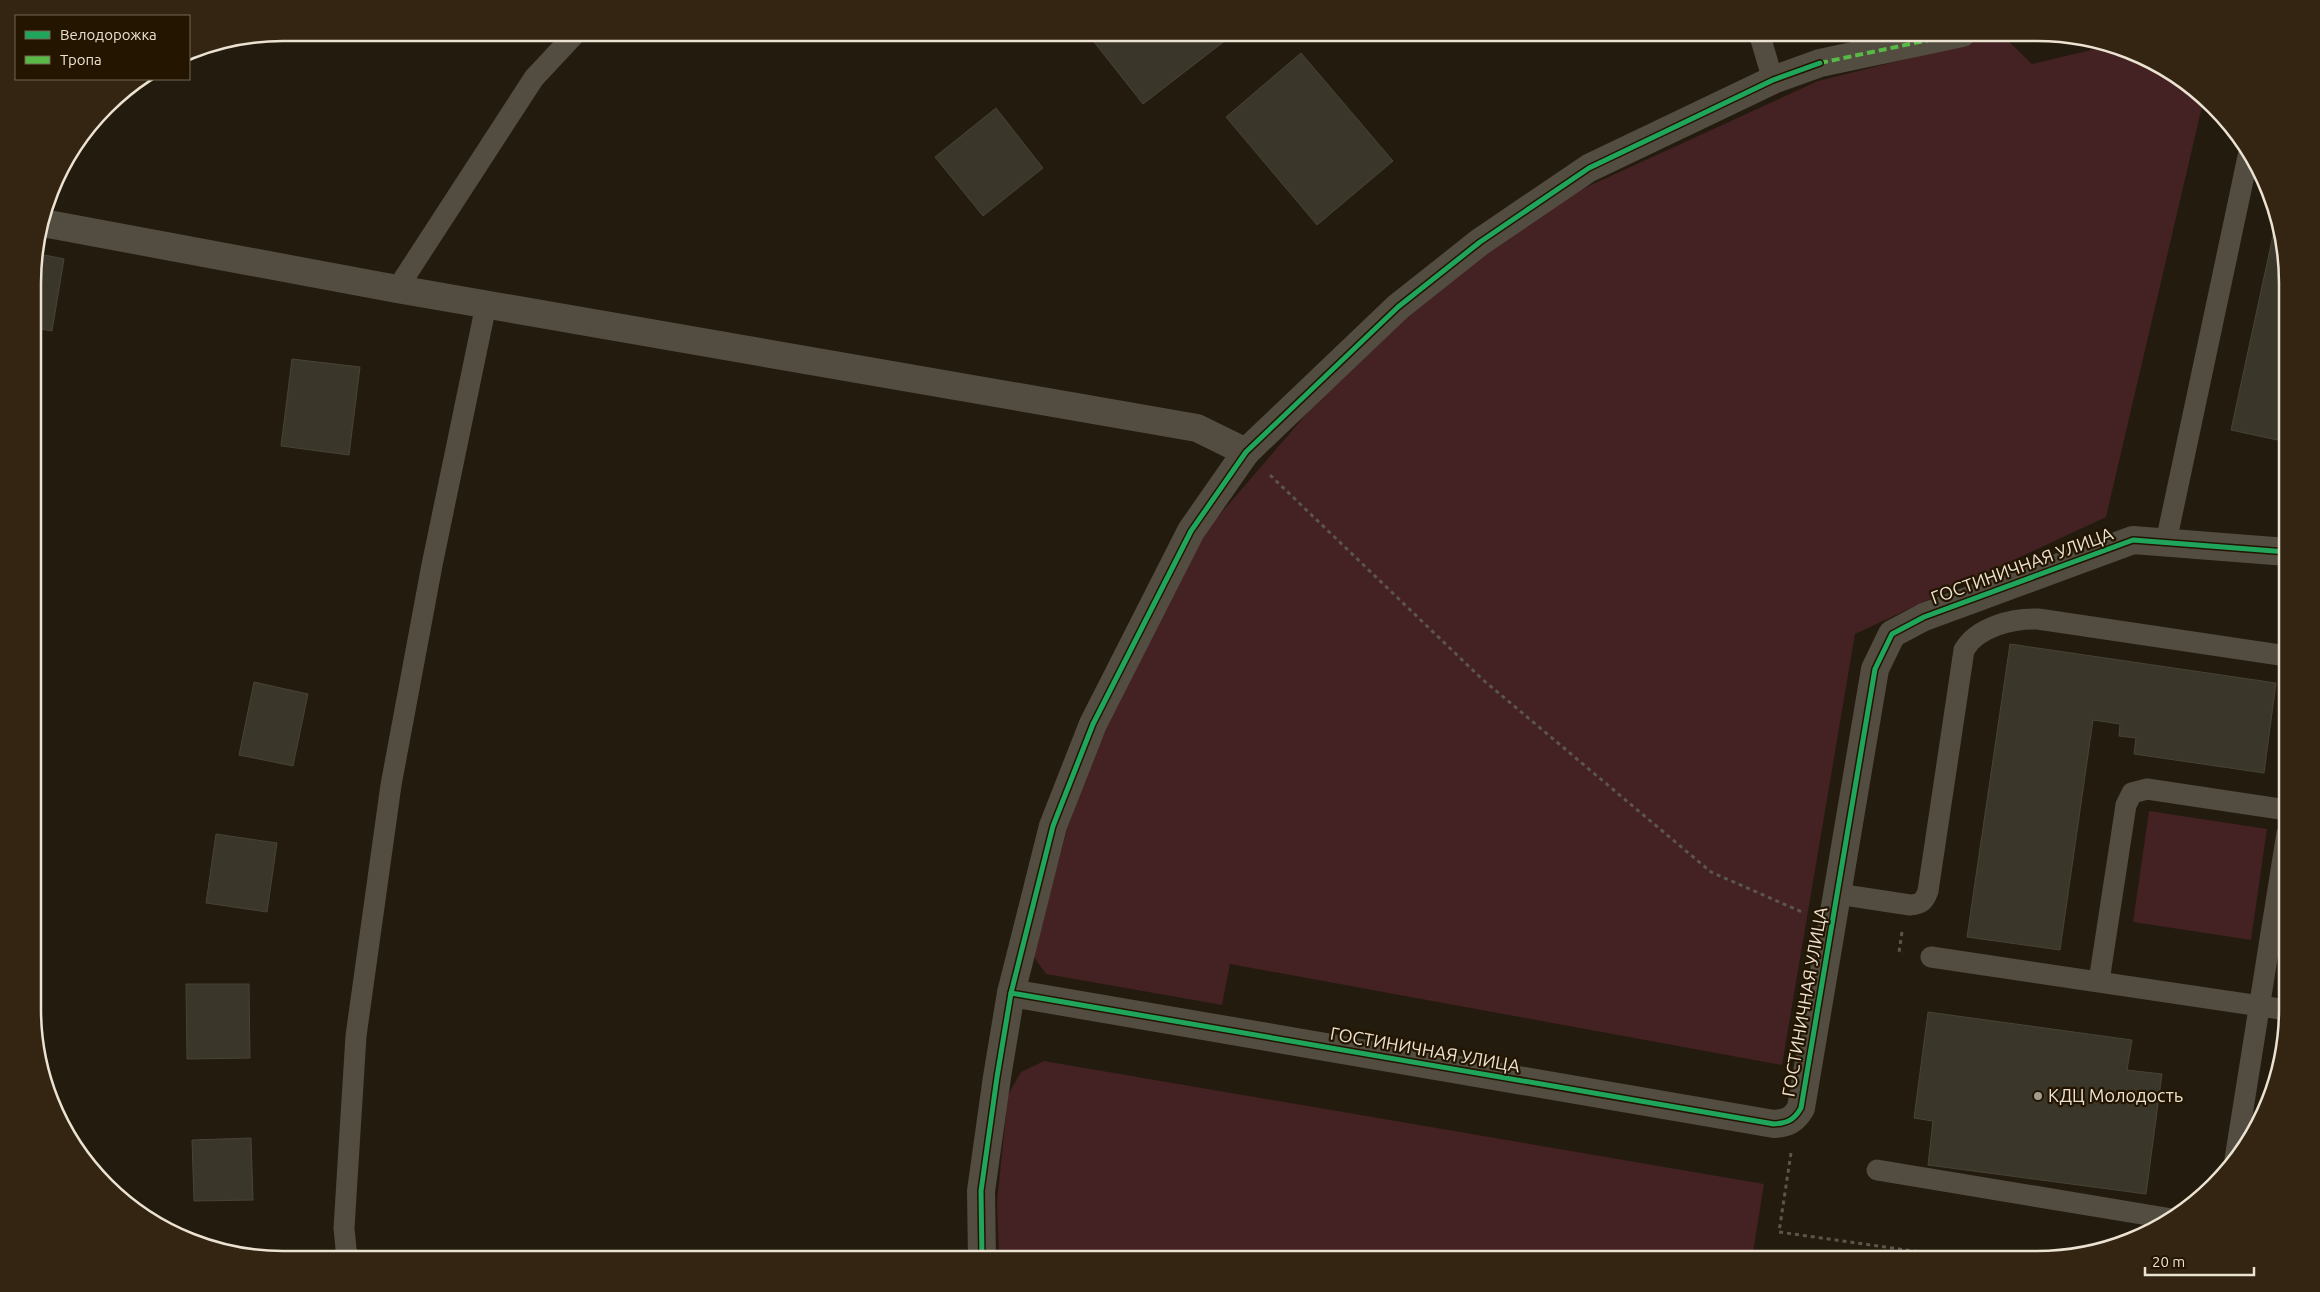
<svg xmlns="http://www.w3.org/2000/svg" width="2320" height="1292" viewBox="0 0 2320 1292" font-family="Ubuntu,sans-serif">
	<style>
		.green { fill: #442122 }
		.building { fill: #3a3629; stroke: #474337 }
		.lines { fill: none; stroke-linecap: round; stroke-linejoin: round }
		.path { stroke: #5b564c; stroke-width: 3; stroke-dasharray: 4 4; stroke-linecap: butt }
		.lane { stroke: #524c41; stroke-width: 21 }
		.street { stroke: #524c41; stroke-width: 28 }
		.quiet { stroke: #58b947; stroke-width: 4; stroke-dasharray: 8 4; stroke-linecap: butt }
		.cycleway-casing { stroke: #231500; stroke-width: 8 }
		.cycleway { stroke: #20a55d; stroke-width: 5 }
		.poi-dot { fill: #a59c8d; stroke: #231500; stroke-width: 2 }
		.labels { text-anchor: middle; stroke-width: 4.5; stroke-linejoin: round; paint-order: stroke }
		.street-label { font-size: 18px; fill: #ebe2d2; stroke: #231500 }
		.poi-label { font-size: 18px; fill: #ebe2d2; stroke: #231500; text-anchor: start }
		.rim { fill: none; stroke: #ebe2d2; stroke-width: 2.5 }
	</style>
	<rect width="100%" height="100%" fill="#231b0d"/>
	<!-- green -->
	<g class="green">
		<polygon points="2002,35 2032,64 2112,45 2162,66 2204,98 2106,517 1855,634 1782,1065 1230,964 1222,1005 1046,974 1034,957 1067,829 1101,735 1203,534 1321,397 1425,298 1567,196 1818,81"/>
		<polygon points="2149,811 2267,829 2251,940 2133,922"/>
		<polygon points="1044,1061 1764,1184 1752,1259 999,1259 997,1202 1008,1095 1021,1072"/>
	</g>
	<!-- building -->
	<g class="building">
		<polygon points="1087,33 1235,33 1143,104"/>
		<polygon points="1301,53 1393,161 1317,225 1226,117"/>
		<polygon points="996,108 1043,168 983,216 935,157"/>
		<polygon points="2277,217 2287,266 2287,442 2231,430"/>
		<polygon points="35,253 64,259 52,331 35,328"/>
		<polygon points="292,359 360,367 349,455 281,446"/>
		<polygon points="2010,644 2276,683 2264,773 2134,754 2136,738 2119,736 2120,724 2093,720 2060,950 1967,937"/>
		<polygon points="254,682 308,694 293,766 239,755"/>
		<polygon points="216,834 277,843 267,912 206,903"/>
		<polygon points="186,984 249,984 250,1058 187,1059"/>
		<polygon points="1928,1012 2132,1040 2127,1070 2162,1074 2146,1194 1928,1165 1933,1121 1914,1118"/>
		<polygon points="251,1138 253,1200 194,1201 192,1140"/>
	</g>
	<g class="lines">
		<!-- path -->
		<g class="path">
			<polyline points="1270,475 1482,679 1711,872 1802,912"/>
			<polyline points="1902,932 1899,952 1903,952"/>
			<polyline points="1791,1153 1779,1232 1970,1259"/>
		</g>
		<!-- lane -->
		<g class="lane">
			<polyline points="1759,33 1773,80"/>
			<polyline points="397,289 534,78 576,33"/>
			<polyline points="2166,542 2249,152"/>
			<path d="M1838 894 1910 905C1921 904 1924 902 1928 891L1964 650C1977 627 2013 618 2038 619L2287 656"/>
			<polyline points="1931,957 2287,1010"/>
			<polyline points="2099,981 2126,805 2132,793 2147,789 2287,810"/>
			<polyline points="2235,1159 2287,833"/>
			<polyline points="1877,1170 2172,1219"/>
			<polyline points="347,1259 344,1228 356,1036 391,785 432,565 486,305"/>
		</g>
		<!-- street -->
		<g class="street">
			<polyline points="43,223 397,289 1197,428 1246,452"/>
			<path d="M1011 993 1774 1124C1788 1123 1794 1120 1801 1108L1875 669 1892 634 1924 617 2133 540 2287 552"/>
			<polyline points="982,1259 981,1191 997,1077 1011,993 1053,826 1093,724 1191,531 1246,452 1398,307 1480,242 1589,168 1773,80 1820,63 1962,33"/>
		</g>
		<!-- quiet -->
		<polyline class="quiet" points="1820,63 1962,33"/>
		<!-- cycleway casing -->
		<g class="cycleway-casing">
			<g id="cycleway">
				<path d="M1011 993 1774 1124C1788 1123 1794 1120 1801 1108L1875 669 1892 634 1924 617 2133 540 2287 552"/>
				<polyline points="982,1259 981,1191 997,1077 1011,993 1053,826 1093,724 1191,531 1246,452 1398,307 1480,242 1589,168 1773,80 1820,63"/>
			</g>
		</g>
		<!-- cycleway -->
		<use href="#cycleway" class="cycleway"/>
	</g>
	<!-- markers -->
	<circle class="poi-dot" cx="2038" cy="1096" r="5"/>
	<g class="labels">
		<!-- street labels -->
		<g class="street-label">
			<text transform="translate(2022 566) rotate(-20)" y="6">ГОСТИНИЧНАЯ УЛИЦА</text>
			<text transform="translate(1805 1002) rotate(-80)" y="6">ГОСТИНИЧНАЯ УЛИЦА</text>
			<text transform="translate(1425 1050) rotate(10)" y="6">ГОСТИНИЧНАЯ УЛИЦА</text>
		</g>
		<!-- poi labels -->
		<g class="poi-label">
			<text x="2048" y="1102">КДЦ Молодость</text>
		</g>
	</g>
	<!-- crop -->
	<path d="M0 0H2320V1292H0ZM283 41H2037A242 242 0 0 1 2279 283V1009A242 242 0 0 1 2037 1251H283A242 242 0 0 1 41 1009V283A242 242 0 0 1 283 41Z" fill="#332511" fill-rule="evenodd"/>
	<path class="rim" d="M283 41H2037A242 242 0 0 1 2279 283V1009A242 242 0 0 1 2037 1251H283A242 242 0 0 1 41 1009V283A242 242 0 0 1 283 41Z"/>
	<!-- legend -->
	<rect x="15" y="15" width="175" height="65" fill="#231500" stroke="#736754"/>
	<rect x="25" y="31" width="25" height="8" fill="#20a55d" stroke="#736754"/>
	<text x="60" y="40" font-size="15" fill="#ebe2d2">Велодорожка</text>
	<rect x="25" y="56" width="25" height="8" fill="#58b947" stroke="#736754"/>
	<text x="60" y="65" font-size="15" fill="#ebe2d2">Тропа</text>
	<!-- scale -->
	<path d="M2145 1267v8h109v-8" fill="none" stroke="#ebe2d2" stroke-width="2.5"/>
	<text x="2152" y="1267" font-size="15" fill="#ebe2d2" stroke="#231500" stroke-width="4" paint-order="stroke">20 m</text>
</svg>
